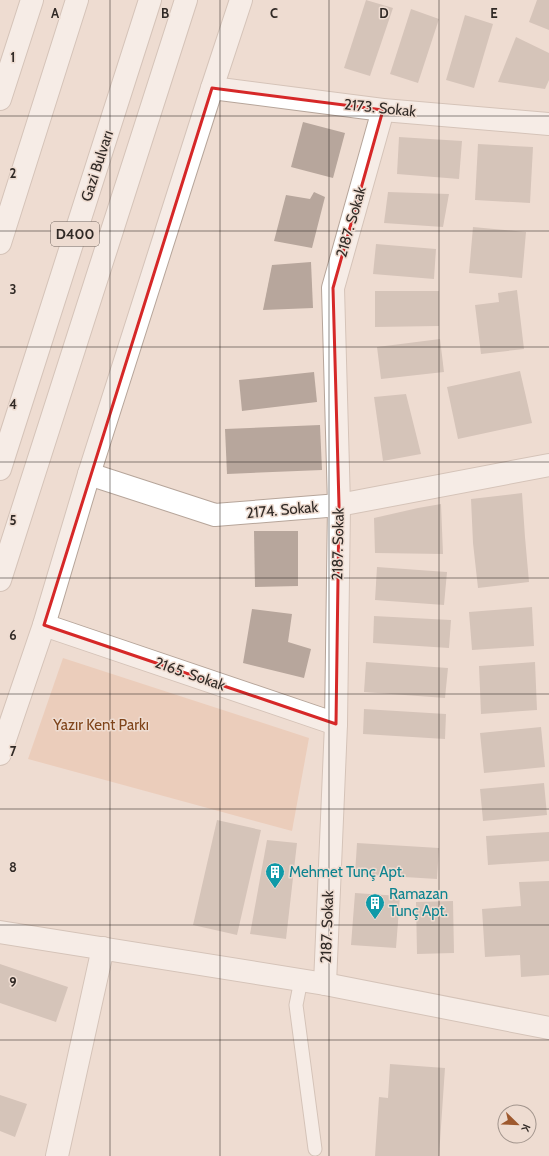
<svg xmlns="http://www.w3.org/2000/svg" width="549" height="1156" viewBox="0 0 549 1156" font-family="Cabin,sans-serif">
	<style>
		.green { fill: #e7baa0 }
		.building { fill: #b7a69c }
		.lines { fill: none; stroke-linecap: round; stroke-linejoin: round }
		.service-casing { stroke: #b6a59a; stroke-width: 15 }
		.minor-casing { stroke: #b6a59a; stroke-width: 24 }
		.trunk-casing { stroke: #b6a59a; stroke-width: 24 }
		.service { stroke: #fff; stroke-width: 13 }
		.minor { stroke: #fff; stroke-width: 22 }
		.trunk { stroke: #fff; stroke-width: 22 }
		.marked { fill: none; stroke: #d62828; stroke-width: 3; stroke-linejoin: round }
		.grid { fill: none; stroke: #312a26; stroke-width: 1; stroke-opacity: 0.55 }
		.labels { text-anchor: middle; stroke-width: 3; stroke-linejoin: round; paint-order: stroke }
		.shield { fill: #eedcd1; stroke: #6a5f59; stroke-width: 1 }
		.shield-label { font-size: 14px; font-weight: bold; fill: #312a26 }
		.street-label { font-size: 15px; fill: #312a26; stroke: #eedcd1 }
		.park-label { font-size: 15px; fill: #7f441a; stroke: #eedcd1 }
		.culture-label { font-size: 15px; fill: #0d838f; stroke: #eedcd1; text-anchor: start }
		.grid-label { font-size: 13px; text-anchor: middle; font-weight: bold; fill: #312a26; stroke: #eedcd1; stroke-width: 3; stroke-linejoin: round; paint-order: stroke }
	</style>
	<rect width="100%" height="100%" fill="#eedcd1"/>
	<!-- green -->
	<polygon class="green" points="63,658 309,738 292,831 28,759"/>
	<!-- building -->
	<g class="building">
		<polygon points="366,0 393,8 370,76 344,68"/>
		<polygon points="537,0 549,0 549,30 529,22"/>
		<polygon points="411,9 439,19 418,83 390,74"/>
		<polygon points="465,15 493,24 474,88 446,80"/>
		<polygon points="516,37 549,53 549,80 545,89 498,82"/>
		<polygon points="303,122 345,133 333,178 291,167"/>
		<polygon points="399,137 462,141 459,179 397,174"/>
		<polygon points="478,144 533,147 530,203 475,200"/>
		<polygon points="314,192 325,197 312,248 274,241 286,195 310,199"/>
		<polygon points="388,192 449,194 443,227 384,223"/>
		<polygon points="473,227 526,232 522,278 469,273"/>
		<polygon points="376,244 436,249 434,279 373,274"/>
		<polygon points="311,262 313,308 263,310 272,265"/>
		<polygon points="517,290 524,349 481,354 475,305 499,302 498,293"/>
		<polygon points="375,291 439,291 439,326 375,327"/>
		<polygon points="440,339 444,372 381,379 377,347"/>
		<polygon points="520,371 532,423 458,439 447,387"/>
		<polygon points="314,372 317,402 242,411 239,380"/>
		<polygon points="406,394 421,454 383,461 374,397"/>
		<polygon points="320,425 322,470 227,474 225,429"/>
		<polygon points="522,493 525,537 529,582 478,588 473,543 471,499"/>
		<polygon points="441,504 443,554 375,553 374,518 418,508"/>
		<polygon points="254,531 298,531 298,586 255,587"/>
		<polygon points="377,567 447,572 444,605 375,600"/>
		<polygon points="532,607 534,646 472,650 469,612"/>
		<polygon points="252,609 292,614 288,642 311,649 304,678 243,663"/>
		<polygon points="374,616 451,620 449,648 373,643"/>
		<polygon points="366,662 448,668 445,698 364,692"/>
		<polygon points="535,662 537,710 481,714 479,666"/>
		<polygon points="364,709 446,714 445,739 363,734"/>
		<polygon points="541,727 545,767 484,773 480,733"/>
		<polygon points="544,783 547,815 483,821 480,789"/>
		<polygon points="217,820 261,830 237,935 193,925"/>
		<polygon points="549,832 549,861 488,865 486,836"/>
		<polygon points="267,840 297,843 286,939 250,934"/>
		<polygon points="357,843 439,848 437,879 355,874"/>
		<polygon points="549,881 549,975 521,977 520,955 485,957 482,909 521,906 519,882"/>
		<polygon points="355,893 400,896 396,948 351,945"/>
		<polygon points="453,901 454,953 417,954 416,902"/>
		<polygon points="0,964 68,987 56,1022 0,1003"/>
		<polygon points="390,1064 445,1068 439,1156 375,1156 379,1097 388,1098"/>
		<polygon points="0,1095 27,1104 15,1137 0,1131"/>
	</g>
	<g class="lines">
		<!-- service casing -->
		<g class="service-casing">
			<polyline id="service" points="301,980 296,1005 315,1149"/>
		</g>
		<!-- minor casing -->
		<g class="minor-casing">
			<g id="minor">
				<polyline points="212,88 383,110 549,124"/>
				<polyline points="89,474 215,515 339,505 549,465"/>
				<polyline points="44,625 336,724"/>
				<polyline points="0,754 44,625 89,474 212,88 241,0"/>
				<polyline points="0,932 325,984 549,1028"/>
				<polyline points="325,984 336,724 339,505 333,288 383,110"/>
				<polyline points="57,1156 103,948"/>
			</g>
		</g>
		<!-- trunk casing -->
		<g class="trunk-casing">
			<g id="trunk">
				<polyline points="0,99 32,0"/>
				<polyline points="0,243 77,0"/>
				<polyline points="0,469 150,0"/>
				<polyline points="0,580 186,0"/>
			</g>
		</g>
		<!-- service -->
		<use href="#service" class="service"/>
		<!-- minor -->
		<use href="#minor" class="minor"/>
		<!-- trunk -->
		<use href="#trunk" class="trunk"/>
	</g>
	<!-- marked area -->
	<path d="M0 0H549V1156H0ZM212 88 383 110 333 288 339 505 336 724 44 625Z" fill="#eedcd1" fill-opacity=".55" fill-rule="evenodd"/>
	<path class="marked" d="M212 88 383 110 333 288 339 505 336 724 44 625Z"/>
	<!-- grid -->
	<path class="grid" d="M110 0V1156M220 0V1156M329 0V1156M439 0V1156M0 116H549M0 231H549M0 347H549M0 462H549M0 578H549M0 694H549M0 809H549M0 925H549M0 1040H549"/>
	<!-- icons -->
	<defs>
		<g id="building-pin" transform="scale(1)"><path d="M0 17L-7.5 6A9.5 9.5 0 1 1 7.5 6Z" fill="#0f9aa8" stroke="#eedcd1"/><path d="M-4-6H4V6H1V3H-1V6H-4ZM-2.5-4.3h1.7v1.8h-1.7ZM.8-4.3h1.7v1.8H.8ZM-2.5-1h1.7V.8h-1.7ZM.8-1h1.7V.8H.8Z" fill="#fff"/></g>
	</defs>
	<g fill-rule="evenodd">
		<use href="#building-pin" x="275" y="872"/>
		<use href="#building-pin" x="375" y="903"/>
	</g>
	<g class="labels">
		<!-- shield labels -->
		<rect class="shield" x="51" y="222" width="48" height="24" rx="3"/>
		<g class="shield-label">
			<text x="75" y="239">D400</text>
		</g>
		<!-- street labels -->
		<g class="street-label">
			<text transform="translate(380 108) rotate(6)" y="5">2173. Sokak</text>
			<text transform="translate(97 166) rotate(-72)" y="5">Gazi Bulvarı</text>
			<text transform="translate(351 222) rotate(-74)" y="5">2187. Sokak</text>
			<text transform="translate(282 510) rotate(-5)" y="5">2174. Sokak</text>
			<text transform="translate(338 544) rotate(-89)" y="5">2187. Sokak</text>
			<text transform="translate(190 674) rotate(19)" y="5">2165. Sokak</text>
			<text transform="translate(327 927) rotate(-88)" y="5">2187. Sokak</text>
		</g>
		<!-- park labels -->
		<g class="park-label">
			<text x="101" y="730">Yazır Kent Parkı</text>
		</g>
		<!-- culture labels -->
		<g class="culture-label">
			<text x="289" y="877">Mehmet Tunç Apt.</text>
			<text x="389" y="899">Ramazan<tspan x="389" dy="17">Tunç Apt.</tspan></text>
		</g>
	</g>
	<g class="grid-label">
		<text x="55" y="18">A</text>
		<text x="165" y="18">B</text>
		<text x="274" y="18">C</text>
		<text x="384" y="18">D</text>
		<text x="494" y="18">E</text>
		<text x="13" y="62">1</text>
		<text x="13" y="178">2</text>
		<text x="13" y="294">3</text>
		<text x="13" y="409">4</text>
		<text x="13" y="525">5</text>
		<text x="13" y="640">6</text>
		<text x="13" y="756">7</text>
		<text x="13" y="872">8</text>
		<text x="13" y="987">9</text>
	</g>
	<!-- north arrow -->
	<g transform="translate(517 1124) rotate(113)"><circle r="19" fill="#eedcd1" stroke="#a2958d"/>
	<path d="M0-3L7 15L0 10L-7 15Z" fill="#9e592e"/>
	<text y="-6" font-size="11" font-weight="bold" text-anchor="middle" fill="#312a26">K</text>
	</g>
</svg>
